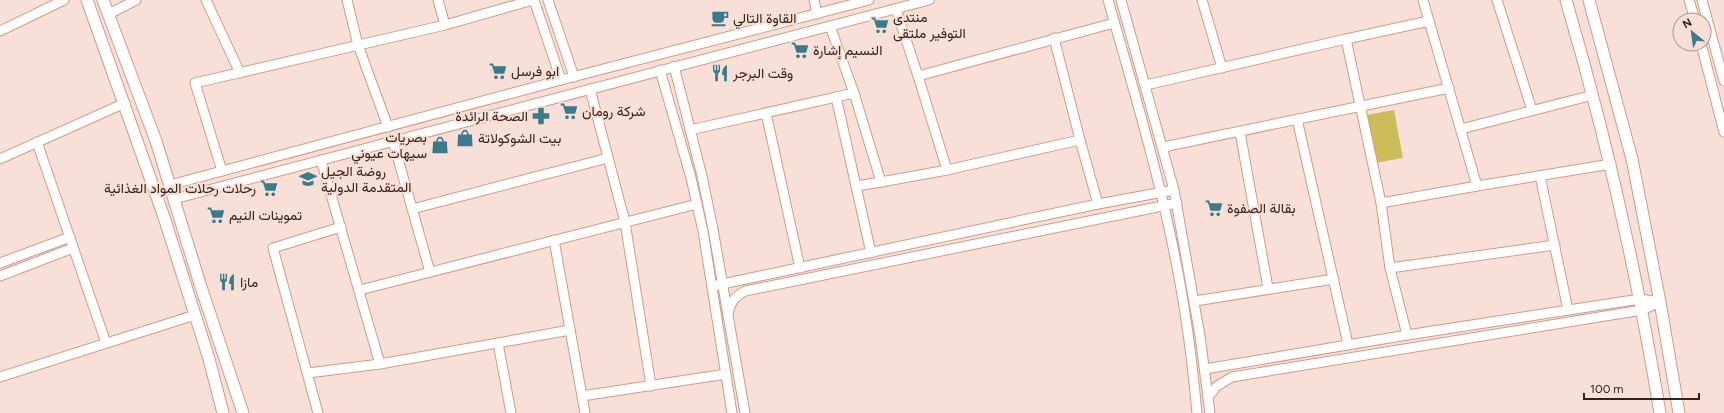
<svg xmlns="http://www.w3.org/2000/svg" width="1724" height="413" viewBox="0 0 1724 413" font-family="Figtree,Vazirmatn,sans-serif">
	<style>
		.green { fill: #cdbc5a }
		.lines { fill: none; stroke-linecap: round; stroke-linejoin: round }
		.minor-casing { stroke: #d19a87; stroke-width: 11 }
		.major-casing { stroke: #d19a87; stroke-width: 13 }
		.minor { stroke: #fff; stroke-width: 9 }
		.major { stroke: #fff; stroke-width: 11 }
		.labels { text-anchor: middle; stroke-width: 4; stroke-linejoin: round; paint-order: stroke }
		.poi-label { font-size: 14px; fill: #362119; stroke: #f8e0d8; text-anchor: start }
	</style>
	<rect width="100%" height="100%" fill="#f8e0d8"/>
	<!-- green -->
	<polygon class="green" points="1394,110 1403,158 1375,163 1366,115"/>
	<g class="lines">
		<!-- minor casing -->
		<g class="minor-casing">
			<g id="minor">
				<polyline points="206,0 240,73"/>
				<polyline points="347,0 358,45 388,127"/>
				<polyline points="438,0 445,25"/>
				<polyline points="534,0 561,80"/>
				<polyline points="548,0 574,77"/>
				<polyline points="814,0 817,14"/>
				<path d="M1108 0C1138 105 1170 211 1186 320 1191 351 1194 382 1197 413"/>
				<polyline points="1121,0 1174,190 1200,336 1210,413"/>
				<polyline points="1202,0 1222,68"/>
				<polyline points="1423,0 1429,21"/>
				<polyline points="1497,0 1532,110"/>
				<polyline points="1689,0 1695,20"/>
				<polyline points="1702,0 1724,81"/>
				<polyline points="896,9 918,76 1114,23"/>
				<polyline points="109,14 136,0"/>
				<polyline points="830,26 854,93"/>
				<polyline points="0,31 64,0"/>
				<polyline points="1054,38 1080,140"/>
				<polyline points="1346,39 1429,21 1477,186 1611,164"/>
				<polyline points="1701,44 1724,132"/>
				<polyline points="674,66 702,176 713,229 745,413"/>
				<polyline points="660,70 691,178 703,231 732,413"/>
				<polyline points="918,76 947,170 1080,140 1098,204"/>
				<polyline points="1146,85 1346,39 1381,203 1390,268 1407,335"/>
				<polyline points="590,89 625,222 651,386"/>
				<polyline points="836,97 871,253"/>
				<polyline points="766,113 800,268"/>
				<polyline points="1297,119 1348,344"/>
				<polyline points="1461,129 1593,95"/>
				<polyline points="690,130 854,93 881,182 947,170"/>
				<polyline points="1240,132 1268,288"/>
				<polyline points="393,141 430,272"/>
				<polyline points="37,142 106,343"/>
				<polyline points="1163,147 1449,88"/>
				<polyline points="0,159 125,103"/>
				<polyline points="321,160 380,364"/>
				<polyline points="222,171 195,83 445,25 533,0"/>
				<polyline points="1540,176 1568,310"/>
				<polyline points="170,185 561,80 869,0"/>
				<polyline points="856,186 881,182"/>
				<polyline points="174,199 929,0"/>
				<polyline points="1381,203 1477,186"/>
				<polyline points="412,209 608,158"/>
				<polyline points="554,240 585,413"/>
				<polyline points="0,263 70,237"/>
				<polyline points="1390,268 1555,245"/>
				<polyline points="0,276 73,248"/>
				<polyline points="713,286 1098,204 1174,190"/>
				<polyline points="360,290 697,204"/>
				<polyline points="1195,301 1334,279"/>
				<path d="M728 313C731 302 734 297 745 291L1177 203"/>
				<polyline points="498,343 511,413"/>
				<polyline points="1205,369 1407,335 1640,299 1660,302"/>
				<polyline points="308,373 380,364 570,330"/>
				<polyline points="0,377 195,315"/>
				<polyline points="582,396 726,374"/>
				<polyline points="1208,397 1217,386 1232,377 1642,310 1660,302"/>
				<polyline points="318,413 273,248 341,227"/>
			</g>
		</g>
		<!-- major casing -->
		<g class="major-casing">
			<g id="major">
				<polyline points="87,0 164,217 209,359 223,413"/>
				<polyline points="103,0 156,141 200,284 243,413"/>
				<path d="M1566 0C1606 136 1637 273 1660 413"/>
				<polyline points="1589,0 1632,159 1660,302 1679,413"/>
			</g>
		</g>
		<!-- minor -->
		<use href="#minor" class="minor"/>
		<!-- major -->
		<use href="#major" class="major"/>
	</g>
	<!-- icons -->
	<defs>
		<g id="cafe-bare" transform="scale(1.38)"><path d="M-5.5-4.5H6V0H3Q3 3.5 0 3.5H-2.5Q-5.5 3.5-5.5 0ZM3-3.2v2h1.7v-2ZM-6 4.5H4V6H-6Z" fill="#397a8d" stroke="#f8e0d8" stroke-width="2.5" paint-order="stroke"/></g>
		<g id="supermarket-bare" transform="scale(1.38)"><path d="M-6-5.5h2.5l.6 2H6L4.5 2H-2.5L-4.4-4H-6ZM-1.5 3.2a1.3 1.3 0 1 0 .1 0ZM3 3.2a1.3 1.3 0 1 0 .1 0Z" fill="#397a8d" stroke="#f8e0d8" stroke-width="2.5" paint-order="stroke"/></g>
		<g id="restaurant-bare" transform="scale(1.38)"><path d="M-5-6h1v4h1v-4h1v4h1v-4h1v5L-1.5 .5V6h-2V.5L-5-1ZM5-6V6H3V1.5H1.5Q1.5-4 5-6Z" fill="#397a8d" stroke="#f8e0d8" stroke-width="2.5" paint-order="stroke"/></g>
		<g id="pharmacy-bare" transform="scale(1.38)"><path d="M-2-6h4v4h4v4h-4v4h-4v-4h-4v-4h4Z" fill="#397a8d" stroke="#f8e0d8" stroke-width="2.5" paint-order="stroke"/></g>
		<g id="shop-bare" transform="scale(1.38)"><path d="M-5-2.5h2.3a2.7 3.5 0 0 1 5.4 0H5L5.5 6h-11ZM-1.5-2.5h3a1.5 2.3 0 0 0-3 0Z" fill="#397a8d" stroke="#f8e0d8" stroke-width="2.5" paint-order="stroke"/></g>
		<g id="school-bare" transform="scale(1.38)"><path d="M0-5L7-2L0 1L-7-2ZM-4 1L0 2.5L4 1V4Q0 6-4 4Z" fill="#397a8d" stroke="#f8e0d8" stroke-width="2.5" paint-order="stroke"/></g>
	</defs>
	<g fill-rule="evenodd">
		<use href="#cafe-bare" x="720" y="18"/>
		<use href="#supermarket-bare" x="880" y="25"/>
		<use href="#supermarket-bare" x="800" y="50"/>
		<use href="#supermarket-bare" x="498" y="71"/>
		<use href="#restaurant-bare" x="720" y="73"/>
		<use href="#supermarket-bare" x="569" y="111"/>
		<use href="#pharmacy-bare" x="541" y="116"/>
		<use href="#shop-bare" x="465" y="138"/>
		<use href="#shop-bare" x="440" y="145"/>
		<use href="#school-bare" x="308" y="179"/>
		<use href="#supermarket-bare" x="269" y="188"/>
		<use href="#supermarket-bare" x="1214" y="208"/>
		<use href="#supermarket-bare" x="216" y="215"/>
		<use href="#restaurant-bare" x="227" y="282"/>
	</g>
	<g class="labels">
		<!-- poi labels -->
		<g class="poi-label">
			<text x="893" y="22">منتدى<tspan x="893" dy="16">التوفير ملتقى</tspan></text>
			<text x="733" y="23">القاوة التالي</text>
			<text x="813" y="55">النسيم إشارة</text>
			<text x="511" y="76">ابو فرسل</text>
			<text x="733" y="78">وقت البرجر</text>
			<text x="582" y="116">شركة رومان</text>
			<text x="528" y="121" text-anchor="end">الصحة الرائدة</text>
			<text x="427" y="142" text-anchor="end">بصريات<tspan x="427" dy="16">سيهات عيوني</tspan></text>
			<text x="478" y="143">بيت الشوكولاتة</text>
			<text x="321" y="176">روضة الجيل<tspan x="321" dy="16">المتقدمة الدولية</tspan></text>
			<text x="256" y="193" text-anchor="end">رحلات رحلات المواد الغذائية</text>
			<text x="1227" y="213">بقالة الصفوة</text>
			<text x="229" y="220">تموينات النيم</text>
			<text x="240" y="287">مازا</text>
		</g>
	</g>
	<!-- north arrow -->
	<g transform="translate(1692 32) rotate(331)"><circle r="19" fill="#f8e0d8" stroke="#aa948c"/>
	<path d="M0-3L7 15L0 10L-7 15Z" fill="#397a8d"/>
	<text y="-6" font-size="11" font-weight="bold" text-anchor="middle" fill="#362119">N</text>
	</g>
	<!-- scale -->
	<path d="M1584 393v6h115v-6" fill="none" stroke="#362119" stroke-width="2"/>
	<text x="1590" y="393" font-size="12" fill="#362119" stroke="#f8e0d8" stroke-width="3" paint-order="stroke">100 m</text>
</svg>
